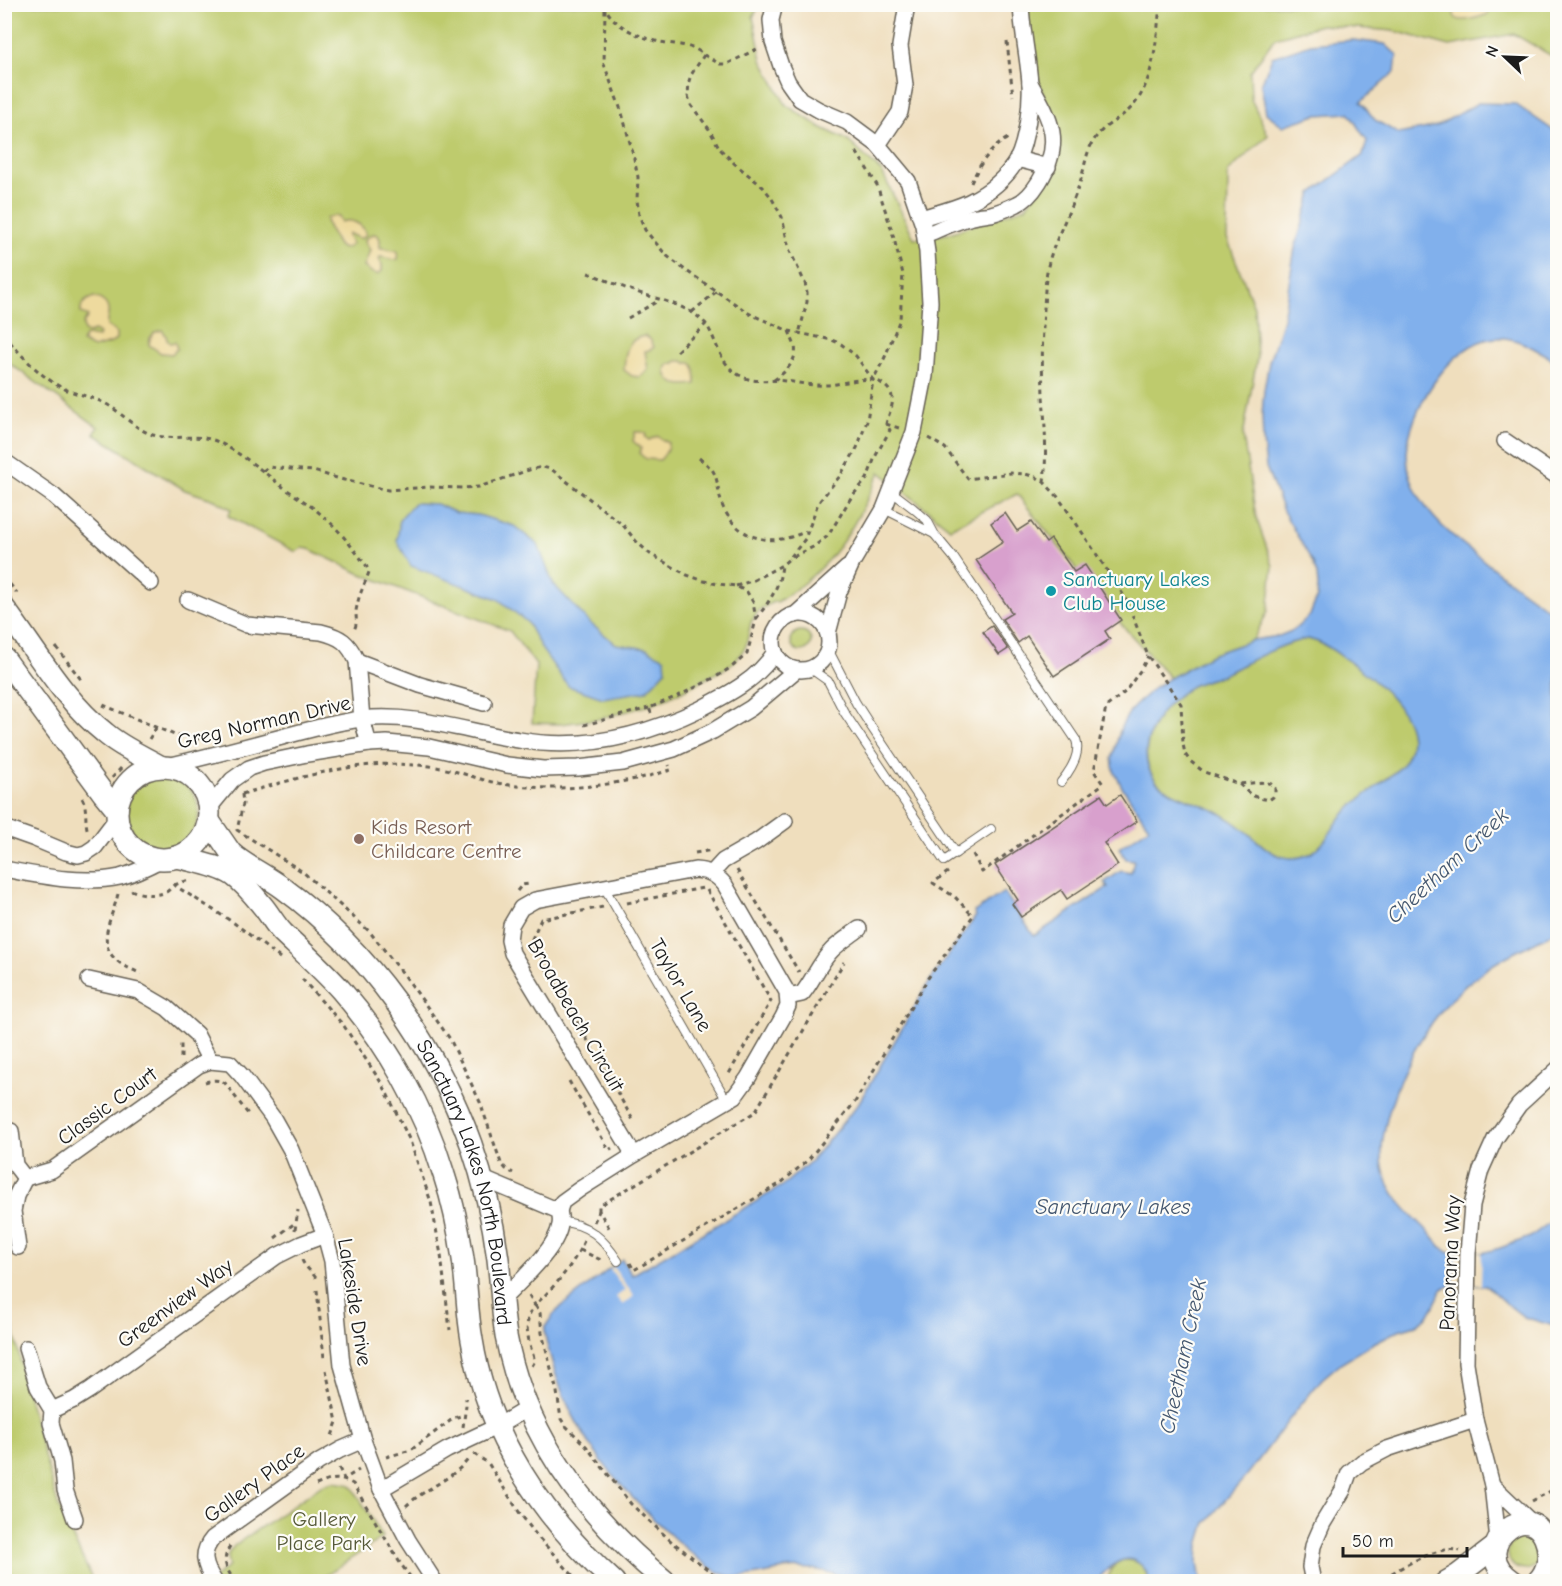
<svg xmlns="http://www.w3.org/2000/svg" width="1562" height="1586" viewBox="0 0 1562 1586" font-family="'Comic Neue',sans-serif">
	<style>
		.green { fill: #becb6d; stroke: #6d7444; stroke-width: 1.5; fill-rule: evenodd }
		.sand { fill: #eeda9e; stroke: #857b5d; stroke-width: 1.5 }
		.water { fill: #81b0ec; stroke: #4e6684; stroke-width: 1.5; fill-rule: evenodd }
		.pier { fill: #efdebd }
		.building { fill: #d8a0cd }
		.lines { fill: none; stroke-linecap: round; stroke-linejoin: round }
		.lane-casing { stroke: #666054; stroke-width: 10 }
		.street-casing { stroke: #666054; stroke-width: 18 }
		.secondary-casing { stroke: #666054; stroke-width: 24 }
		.path { stroke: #666054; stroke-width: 3; stroke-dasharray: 4.5 4.5; stroke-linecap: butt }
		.lane { stroke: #fff; stroke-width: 8 }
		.street { stroke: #fff; stroke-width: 15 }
		.secondary { stroke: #fff; stroke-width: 21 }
		.culture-dot { fill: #0f9aa8; stroke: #fdfcf7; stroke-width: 2 }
		.education-dot { fill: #8d6e63; stroke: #fdfcf7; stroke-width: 2 }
		.labels { text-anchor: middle; stroke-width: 4.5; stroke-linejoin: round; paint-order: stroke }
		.culture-label { font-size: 21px; fill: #0d838f; stroke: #fdfcf7; text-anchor: start }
		.street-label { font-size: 21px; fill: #1c1c1c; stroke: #fdfcf7 }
		.education-label { font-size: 21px; fill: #785e54; stroke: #fdfcf7; text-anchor: start }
		.park-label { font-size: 21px; fill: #555938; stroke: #fdfcf7 }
		.water-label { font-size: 22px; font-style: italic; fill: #44576f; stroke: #fdfcf7 }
	</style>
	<rect width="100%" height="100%" fill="#fdfcf7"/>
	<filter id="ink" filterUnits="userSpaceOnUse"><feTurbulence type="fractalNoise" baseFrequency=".0167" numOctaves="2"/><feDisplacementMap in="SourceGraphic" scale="12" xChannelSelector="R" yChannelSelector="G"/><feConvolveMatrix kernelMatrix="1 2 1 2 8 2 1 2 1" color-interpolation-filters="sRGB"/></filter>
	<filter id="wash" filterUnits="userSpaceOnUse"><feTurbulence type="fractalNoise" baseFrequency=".008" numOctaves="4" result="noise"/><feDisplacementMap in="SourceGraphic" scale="24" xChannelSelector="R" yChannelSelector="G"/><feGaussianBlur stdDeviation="1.35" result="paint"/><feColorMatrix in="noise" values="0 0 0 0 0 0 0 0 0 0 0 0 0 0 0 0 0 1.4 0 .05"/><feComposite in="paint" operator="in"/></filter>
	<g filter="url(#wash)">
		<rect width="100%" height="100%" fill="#efdebd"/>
		<!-- green -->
		<g class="green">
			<path d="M5 5H760L753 17 762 60 786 105 820 127 847 140 882 172 914 238 947 234 1026 207 1052 166 1057 133 1032 62 1027 5H1557V59L1514 34 1450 46 1394 31 1321 25 1275 38 1250 72 1251 99 1268 135 1228 172 1227 238 1254 307 1257 358 1243 436 1256 517 1273 566 1268 611 1253 640 1213 654 1170 678 1113 615 1017 494 950 528 880 472C854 530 833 567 777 602H773L759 610 751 622 746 646 737 659 726 668 678 693 646 706 599 719 560 724 532 723 536 665 510 631 359 573 309 549 302 548 296 552 228 516 231 509 215 500 185 490 94 434 98 427 5 360ZM414 503 437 504 456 513 478 515 514 526 538 545 553 584 591 624 616 644 647 649 666 670 646 691 603 697 543 651 527 622 498 599 461 585 397 541 400 519Z"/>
			<circle cx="801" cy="641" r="10"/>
			<path d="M1308 639C1323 642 1335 651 1347 660 1373 678 1421 715 1409 752 1403 771 1385 778 1372 790 1361 798 1350 807 1341 817 1332 828 1326 844 1313 852 1307 856 1298 858 1291 858 1270 857 1258 840 1242 828 1234 821 1225 816 1216 811 1200 803 1165 793 1156 781 1132 750 1159 706 1187 689 1198 681 1212 680 1225 674 1247 663 1283 642 1308 639Z"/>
			<path d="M167 776C232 797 184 872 143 843 135 837 130 830 128 820 122 792 142 777 167 776Z"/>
			<polygon points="4,1284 29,1401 58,1505 93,1581 5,1581"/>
			<path d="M334 1481 347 1483 352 1486 383 1537 318 1581 209 1582 229 1566C225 1557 229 1552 235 1545L324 1484Z"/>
			<path d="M1524 1536 1536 1539 1540 1543 1537 1565C1518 1579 1499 1559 1513 1540Z"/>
			<path d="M1123 1560C1140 1560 1145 1565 1148 1581L1108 1582C1108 1571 1113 1564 1123 1560Z"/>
		</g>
		<!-- sand -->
		<g class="sand">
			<path d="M1456 5 1492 4V5L1488 14C1478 18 1445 29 1456 5Z"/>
			<path d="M333 216 339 217 341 222C351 218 363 224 366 234L363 238H358L348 233V236L352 244C339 256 336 241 331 232 328 227 326 225 326 218Z"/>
			<path d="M373 234 378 235 380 240V248C382 248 384 248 387 249 395 251 400 247 398 259 391 262 387 257 380 257L379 259 382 265V271L378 274 373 273 364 267 370 250C364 242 362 239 373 234Z"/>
			<path d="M94 297C104 300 110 305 108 316 108 319 106 323 107 326L117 333V339L111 343 93 348 82 342 86 335 98 337 99 334 94 331 89 333 84 331 83 324 88 316 81 313C80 303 86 300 94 297Z"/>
			<polygon points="162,330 166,335 167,340 170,343 175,342 177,349 172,354 161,353 149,345 150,338 155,332"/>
			<path d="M645 336 650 339 654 347 650 350 645 351 648 370 640 377 632 376 624 370C625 354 626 338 645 336Z"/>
			<path d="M677 361H683L686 363H691C697 367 695 377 696 384 686 385 673 387 668 377 665 372 665 369 669 364L675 363Z"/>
			<path d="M635 432H642L646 434 645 437 649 440 657 436 668 443C668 451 665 454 660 460L646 459 640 454 641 448 633 441Z"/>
		</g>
		<!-- water -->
		<g class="water">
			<path d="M1353 40 1385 44 1397 55 1395 72 1361 102 1375 120 1399 134 1437 126 1478 103 1515 104 1557 133V362C1538 351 1518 336 1495 338 1450 342 1408 412 1407 454 1407 466 1410 478 1415 489 1429 518 1452 536 1477 555 1503 577 1529 596 1557 615V931C1540 940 1522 948 1504 958 1447 990 1409 1046 1390 1108 1384 1129 1378 1154 1385 1175 1392 1196 1408 1212 1423 1226 1430 1233 1435 1240 1441 1247L1450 1252 1482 1253 1500 1248 1530 1237 1557 1217V1327L1524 1317 1507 1304 1492 1290 1486 1286 1454 1284 1444 1288 1441 1291 1433 1308 1426 1318 1416 1325 1399 1330 1370 1345 1342 1362 1322 1379 1295 1412 1248 1474 1206 1522 1199 1545 1198 1562 1201 1582 1149 1581C1147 1566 1133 1554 1118 1562 1109 1566 1102 1575 1095 1582H855C830 1570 805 1565 778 1570V1571C759 1575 738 1581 720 1573 704 1566 689 1551 676 1540 621 1491 572 1435 552 1362 549 1351 544 1339 545 1327L553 1315 562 1306 622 1259 632 1275 782 1186 811 1161 858 1104 929 982 976 916 974 912 1004 892 1034 936 1108 887 1105 882 1121 871 1131 873 1134 860 1126 859 1119 848 1149 827 1122 787 1114 771 1112 759 1121 727 1130 711 1143 698 1155 687 1170 678 1213 654 1253 640 1279 636 1294 630 1310 615 1317 597 1318 586 1317 575 1313 563 1283 511 1266 467 1263 442 1262 415 1264 390 1269 362 1283 319 1295 248 1312 193 1363 155 1367 141 1349 113 1316 115 1283 126 1266 113 1261 85 1272 57 1311 44ZM1308 639C1323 642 1334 651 1347 660 1373 678 1421 715 1409 752 1403 770 1386 779 1372 790 1362 797 1353 805 1344 814 1333 825 1327 843 1313 852 1307 856 1298 858 1291 858 1270 857 1258 840 1242 828 1234 821 1225 816 1216 811 1200 803 1165 793 1156 781 1131 750 1159 706 1187 689 1198 681 1212 680 1224 674 1247 663 1283 642 1308 639Z"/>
			<polygon points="414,503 437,504 456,513 478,515 514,526 538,545 553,584 591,624 616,644 647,649 665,658 666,670 646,691 603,698 568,686 543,651 527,622 498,599 411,566 397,541 400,519"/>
		</g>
		<!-- pier -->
		<g class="pier">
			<polygon points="1456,1252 1482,1253 1481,1285 1454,1284"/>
			<polygon points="613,1267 634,1296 623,1305 616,1297 625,1290 610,1269"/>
		</g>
		<g id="blocks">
			<!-- building -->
			<g class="building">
				<polygon points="1005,513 1017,531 1031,522 1046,543 1051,539 1074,572 1085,565 1121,620 1105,631 1110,639 1054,676 1027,636 1018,643 1002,619 1012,613 976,560 1003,542 991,523"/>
				<polygon points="992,626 1008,649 999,655 983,632"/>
				<polygon points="1101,795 1107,804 1120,795 1137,821 1104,843 1118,865 1067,899 1061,890 1021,917 1012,904 1018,900 995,865"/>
			</g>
		</g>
	</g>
	<g filter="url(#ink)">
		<use href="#blocks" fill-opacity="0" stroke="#666054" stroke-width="1.5"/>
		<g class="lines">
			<!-- lane casing -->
			<g class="lane-casing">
				<g id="lane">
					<path d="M892 492 913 508 927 520 935 535 954 558 1076 740C1081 754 1070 771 1061 782"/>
					<polyline points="884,509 934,534"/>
					<polyline points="811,669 828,681 844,712 944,861 956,853 870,725 856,703 828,649"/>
					<polyline points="956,853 991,829"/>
					<polyline points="604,887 727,1101"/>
					<path d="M561 1222C588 1223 604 1239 618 1261"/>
				</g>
			</g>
			<!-- street casing -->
			<g class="street-casing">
				<g id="street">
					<polyline points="775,4 771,20 773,42 781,66 788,82 800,99 819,110 847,122 878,145 908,181 923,225 927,252 930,302 925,376 914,432 884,509 852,563 839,592 828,633"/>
					<polyline points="878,145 900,112 905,85 900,46 907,4"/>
					<polyline points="1017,159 1048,167"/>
					<path d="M921 218C937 213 954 209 969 202 988 193 1006 178 1017 160 1027 140 1031 104 1030 83 1028 57 1022 31 1021 4"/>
					<path d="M925 235C942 228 959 219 977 216 981 215 986 215 991 214 999 212 1009 208 1017 204 1026 200 1034 190 1039 182 1064 142 1051 120 1030 83"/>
					<polyline points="1505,441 1558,477"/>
					<polyline points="4,461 54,496 151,583"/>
					<path d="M188 600 247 625 321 632C341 637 348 642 357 661L362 719 369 744"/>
					<circle cx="801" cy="642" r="28"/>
					<polyline points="795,615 847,568"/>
					<polyline points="357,661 420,685 484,703"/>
					<path d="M167 766C206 757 244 747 282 737 308 730 335 722 362 719 416 713 467 732 519 740 581 751 644 736 700 709 729 694 757 680 775 652"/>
					<polyline points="209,808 232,780 249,768 264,763 307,754 369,744 387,743 429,747 507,765 543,769 578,768 623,763 674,749 713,731 751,708 796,670"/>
					<polyline points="4,828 35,839 66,852 78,855 86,853 95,847 117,818"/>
					<path d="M4 869C41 876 82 885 120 877 135 873 149 866 162 859"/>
					<polyline points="712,873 723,861 756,842 785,821"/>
					<polyline points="89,980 138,991 167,1008 196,1034 210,1061 230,1063 242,1076 273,1118 291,1150 325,1235 332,1261 342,1365 363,1440 381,1489 408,1540 435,1582"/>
					<path d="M788 997 802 994C813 981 819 963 832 950 840 942 850 936 859 929"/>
					<polyline points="11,1131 15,1165 25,1178"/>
					<polyline points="25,1178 52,1170 199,1065 210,1061"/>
					<path d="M481 1178 559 1211C560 1215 561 1220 560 1225 556 1250 519 1282 502 1300"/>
					<path d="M559 1211 562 1202 580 1189 634 1155 735 1096 748 1078 783 1017 788 1006 787 992 725 885C716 874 709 871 695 870L535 900 521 908 511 925 509 940 512 953 634 1155"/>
					<polyline points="18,1247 13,1211 16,1196 25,1178"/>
					<polyline points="26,1348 38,1387 52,1410 51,1423 62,1461 65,1490 75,1519"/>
					<polyline points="52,1410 74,1400 90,1390 277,1256 301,1244 325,1235"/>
					<polyline points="1492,1485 1532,1523"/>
					<polyline points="381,1489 447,1450 498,1426 528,1408"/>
					<polyline points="1498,1540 1492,1485 1475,1420 1466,1363 1468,1253 1472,1205 1481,1170 1495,1139 1519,1105 1558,1069"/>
					<path d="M215 1582C204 1566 200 1553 213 1538L319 1462 340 1450 363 1440"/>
					<polyline points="1313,1582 1310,1567 1313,1546 1323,1523 1343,1490 1349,1473 1362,1462 1387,1449 1475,1420"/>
				</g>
			</g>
			<!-- secondary casing -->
			<g class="secondary-casing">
				<g id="secondary">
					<path d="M4 608C35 649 64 701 105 733 121 747 142 756 160 766"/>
					<polyline points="4,658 103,793 117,810"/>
					<circle cx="163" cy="813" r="46"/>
					<path id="s1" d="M209 821 231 853 237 858C252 869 268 877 283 888 369 951 435 1044 471 1144 484 1181 493 1220 498 1259 501 1285 502 1310 506 1336 525 1437 588 1518 666 1582"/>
					<path d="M177 857C195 862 217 865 233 875 244 883 253 894 261 904 269 913 275 925 283 933 303 952 323 970 341 990 387 1043 424 1108 444 1175 453 1202 459 1231 463 1259 467 1286 467 1313 472 1340 487 1436 543 1518 614 1582"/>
					<polyline points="1446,1582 1458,1575 1496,1546"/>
					<path d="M1514 1582C1503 1575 1494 1566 1495 1552 1496 1542 1500 1535 1508 1529 1542 1504 1562 1559 1537 1582"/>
				</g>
			</g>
			<!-- path -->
			<g class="path">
				<path d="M604 4C610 25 641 38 660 42 671 44 682 44 692 48 696 49 701 52 704 55L691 75 689 81 688 96 691 105 709 129 720 149 734 163 763 187 771 197 782 217 789 249 805 283 807 292V302L799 334"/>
				<polyline points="605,9 604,64 622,113 633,154 638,177 637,200 639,215 645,230 666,255 685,270 750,314 789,331 832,340 841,344 856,356 873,380 885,357 900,319 903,274 892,231 877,185 854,148"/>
				<polyline points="1007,42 1013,96"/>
				<polyline points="704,55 720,64 727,64 759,48"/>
				<path d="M971 183C979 165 990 148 1008 138"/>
				<path d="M588 273C602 278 614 284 628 289 653 299 687 303 706 324"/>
				<polyline points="692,312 717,291"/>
				<polyline points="628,318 658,301"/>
				<path d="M4 335C21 355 41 378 65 389 79 395 94 397 108 405 123 414 135 429 153 435 173 441 196 433 216 441 236 450 256 466 273 479 289 493 308 502 324 517 340 530 353 549 366 565L369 572C365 584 359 594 357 606 354 616 359 620 354 630"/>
				<path d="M677 351 706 324C718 342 719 365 741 376 755 384 771 379 786 381 800 383 813 386 827 385 842 384 858 378 873 380 881 381 891 389 892 397 894 406 888 415 886 424L890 430 875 457 867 479 852 496 828 536 813 547 789 559"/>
				<path d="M774 380C785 373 798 360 795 346 793 341 791 336 789 331"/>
				<polyline points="886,424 899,428"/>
				<polyline points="928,438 945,448 968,479 1011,473 1025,474 1036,477 1044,482 1058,497 1074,520 1124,596 1130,609 1148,656 1181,704 1183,744 1185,754 1190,761 1204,772 1239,784 1251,795 1259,798 1269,800 1273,797 1275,793 1275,788 1271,784 1265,782 1239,784"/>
				<path d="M699 458C704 462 709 466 713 471 719 481 718 496 723 507 739 542 775 547 806 531"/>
				<polyline points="263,471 268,467 313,471 344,480 388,490 430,487 462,488 479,487 529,470 542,467 551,469 623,525 636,541 650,554 687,575 704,581 717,584 736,586 747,592 753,602 756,620 747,654 733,666 716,677 678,696 649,708 651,713"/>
				<path d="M1044 482C1047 453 1045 425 1043 396 1042 367 1042 338 1044 309 1045 291 1045 273 1051 255 1060 229 1073 205 1081 179 1085 166 1086 152 1094 140 1103 125 1119 120 1131 108 1154 85 1157 36 1160 4"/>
				<polyline points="4,577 17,593"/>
				<polyline points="736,586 754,580 782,565 789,559 805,539 818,503 840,476 857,448 867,421 873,380"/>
				<path d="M756 619C769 602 780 587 782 565"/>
				<polyline points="56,647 83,682"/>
				<polyline points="103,705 177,736 194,737 203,741"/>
				<polyline points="584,725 649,708"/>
				<polyline points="149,739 156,728"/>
				<polyline points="112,778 122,767"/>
				<path d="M242 794C297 778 355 760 413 765 422 765 432 766 441 768 462 772 482 781 503 784 558 793 617 786 671 770L669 765"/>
				<polyline points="242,794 243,804 237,830 303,872 369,931 405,976 450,1039 480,1102 501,1163 506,1169 513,1173"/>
				<path d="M82 798C88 808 84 821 88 832"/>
				<polyline points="695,853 712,850"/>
				<polyline points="973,854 982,872 1103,784 1094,771 1106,707 1125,692 1142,668 1148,656"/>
				<polyline points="737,870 799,972"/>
				<polyline points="174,885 189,880"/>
				<path d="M131 890C140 894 156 897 166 892 169 891 171 887 174 885L234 923 280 958"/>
				<polyline points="707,890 771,1001 727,1077"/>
				<polyline points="517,891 522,885 529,884"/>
				<path d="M118 894C112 919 94 945 120 963 127 968 134 970 141 974"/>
				<polyline points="627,903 703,888"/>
				<polyline points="603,907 541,919 531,941 633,1120"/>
				<polyline points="302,979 344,1026 384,1087 410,1141 431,1202 441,1255 450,1330"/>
				<polyline points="181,1058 181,1041"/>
				<polyline points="569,1081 609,1150 612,1148"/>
				<path d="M205 1082C212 1080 218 1079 225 1083L248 1114"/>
				<polyline points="599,1211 599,1206 755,1112 844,962"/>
				<polyline points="594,1222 599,1211 611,1231"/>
				<polyline points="295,1230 298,1210"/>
				<polyline points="275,1238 295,1223"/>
				<path d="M584 1241C571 1268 557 1284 535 1305L540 1313 542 1333 557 1392 561 1419 565 1425 586 1446 631 1504 671 1541 724 1582"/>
				<polyline points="580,1250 603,1261"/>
				<path d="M302 1260C305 1268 313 1272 317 1280"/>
				<polyline points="630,1263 634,1270 781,1183 809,1159 855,1102 928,978 973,916 955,897 933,883 948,872"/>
				<polyline points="317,1290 324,1358"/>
				<path d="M529 1295 535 1305C521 1322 529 1342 535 1361L532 1366"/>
				<polyline points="326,1370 337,1422 332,1436"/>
				<polyline points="463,1427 466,1405 466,1398"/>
				<polyline points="474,1454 488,1463 519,1512 537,1536 579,1582"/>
				<polyline points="386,1457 411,1450 454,1418 464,1415"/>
				<polyline points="339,1468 344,1479 359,1470"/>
				<path d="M316 1485C332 1479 337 1476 353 1484L400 1563 414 1582"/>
				<polyline points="1532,1501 1558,1487"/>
				<path d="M406 1506C425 1488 454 1479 470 1457"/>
				<path d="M230 1546C221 1561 226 1568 235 1582"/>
				<path d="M1376 1582C1397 1571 1437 1543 1460 1551"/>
			</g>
			<!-- lane -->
			<use href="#lane" class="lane"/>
			<!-- street -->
			<use href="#street" class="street"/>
			<!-- secondary -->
			<use href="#secondary" class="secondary"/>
		</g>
	</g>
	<!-- markers -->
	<circle class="culture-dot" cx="1051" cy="591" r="6"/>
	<circle class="education-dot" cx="359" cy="839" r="6"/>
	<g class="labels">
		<!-- culture labels -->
		<g class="culture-label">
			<text x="1063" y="586">Sanctuary Lakes<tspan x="1063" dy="24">Club House</tspan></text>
		</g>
		<!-- street labels -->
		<g class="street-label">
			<text transform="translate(264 722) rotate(-13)" y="7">Greg Norman Drive</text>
			<text transform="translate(681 985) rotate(60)" y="7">Taylor Lane</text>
			<text transform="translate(576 1015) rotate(60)" y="7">Broadbeach Circuit</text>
			<text transform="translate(107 1106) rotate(-36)" y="7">Classic Court</text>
			<text dy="7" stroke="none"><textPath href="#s1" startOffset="459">Sanctuary Lakes North Boulevard</textPath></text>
			<text transform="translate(1450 1263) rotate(-87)" y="7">Panorama Way</text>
			<text transform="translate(355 1302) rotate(81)" y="7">Lakeside Drive</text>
			<text transform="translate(175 1303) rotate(-36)" y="7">Greenview Way</text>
			<text transform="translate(254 1483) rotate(-36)" y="7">Gallery Place</text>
		</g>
		<!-- education labels -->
		<g class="education-label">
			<text x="371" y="834">Kids Resort<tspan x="371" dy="24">Childcare Centre</tspan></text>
		</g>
		<!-- park labels -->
		<g class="park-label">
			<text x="324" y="1526">Gallery<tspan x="324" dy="24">Place Park</tspan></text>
		</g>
		<!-- water labels -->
		<g class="water-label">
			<text transform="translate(1447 865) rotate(-43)" y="8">Cheetham Creek</text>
			<text x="1113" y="1214">Sanctuary Lakes</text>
			<text transform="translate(1182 1356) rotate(-78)" y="8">Cheetham Creek</text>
		</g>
	</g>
	<!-- margin -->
	<rect width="1562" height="1586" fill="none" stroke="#fdfcf7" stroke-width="24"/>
	<!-- north arrow -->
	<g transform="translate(1505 57) rotate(293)" stroke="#fdfcf7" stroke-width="4.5" paint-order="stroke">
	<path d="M0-4.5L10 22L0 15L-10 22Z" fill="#1c1c1c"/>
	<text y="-9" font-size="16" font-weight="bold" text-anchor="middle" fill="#1c1c1c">N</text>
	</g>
	<!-- scale -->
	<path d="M1343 1547v9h124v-9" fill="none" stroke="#1c1c1c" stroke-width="3"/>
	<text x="1352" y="1547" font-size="18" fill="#1c1c1c" stroke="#fdfcf7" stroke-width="4.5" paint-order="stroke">50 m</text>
</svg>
